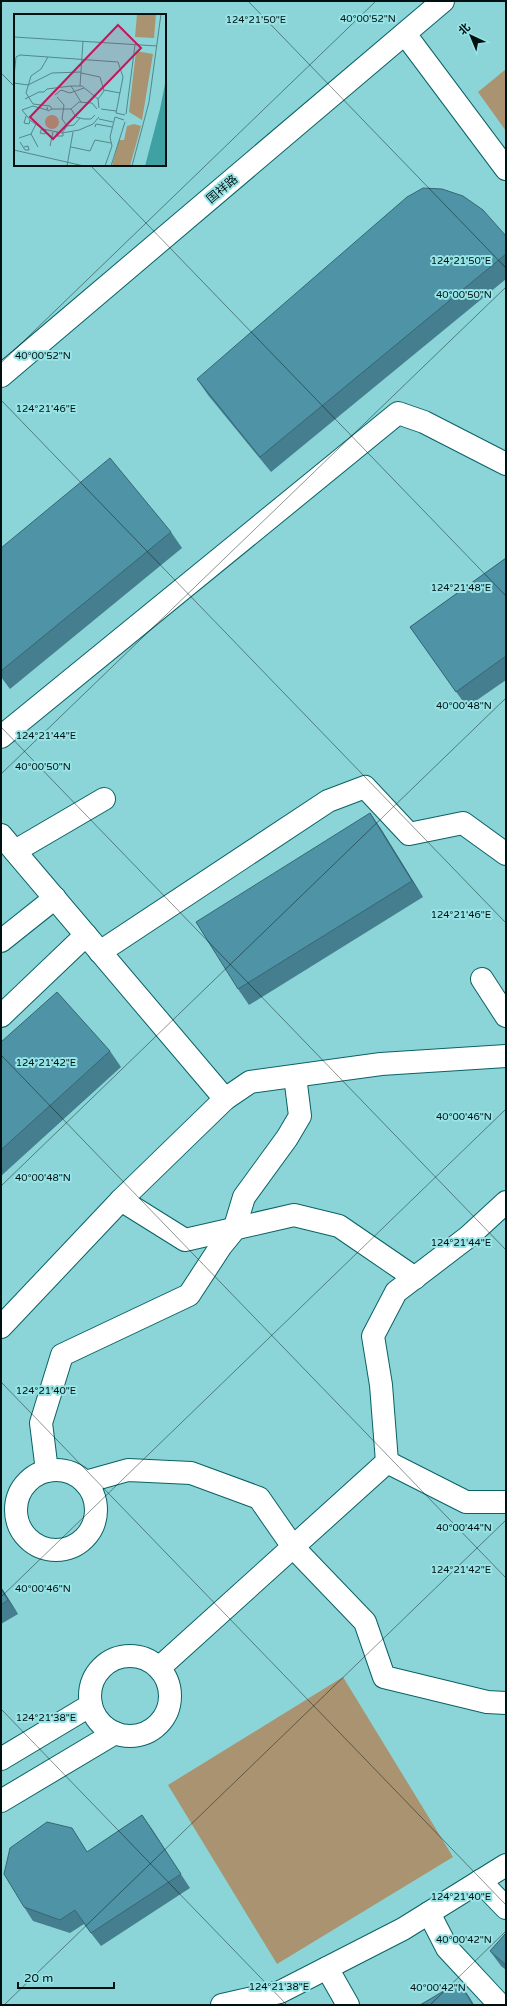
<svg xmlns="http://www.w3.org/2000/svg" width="507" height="2006" viewBox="0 0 507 2006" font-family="'Varela Round','Noto Sans SC',sans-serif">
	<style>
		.grass { fill: #aa9370 }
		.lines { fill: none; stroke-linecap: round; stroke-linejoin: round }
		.street-casing { stroke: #0a6265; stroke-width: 24 }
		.secondary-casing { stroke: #0a6265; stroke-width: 24 }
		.street { stroke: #fff; stroke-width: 22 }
		.secondary { stroke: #fff; stroke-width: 22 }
		.wall { fill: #447e8f }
		.shaded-wall { fill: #376774 }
		.building { fill: #4f93a6; stroke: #376774 }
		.ticks { fill: none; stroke: #001112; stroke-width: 1; stroke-opacity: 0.45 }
		.labels { text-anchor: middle; stroke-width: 4; stroke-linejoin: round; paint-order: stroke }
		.street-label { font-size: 12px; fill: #001112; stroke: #97e3e5 }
		.inset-road { fill: none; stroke: #538789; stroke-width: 1 }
		.view { fill: #c2185b; fill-opacity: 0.15; stroke: #c2185b; stroke-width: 2 }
		.inset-edge { fill: none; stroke: #001112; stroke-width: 2 }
		.ticks-label { font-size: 10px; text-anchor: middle; fill: #001112; stroke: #97e3e5; stroke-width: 4; stroke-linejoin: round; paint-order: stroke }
	</style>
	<rect width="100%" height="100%" fill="#8bd5d8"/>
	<!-- grass -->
	<g class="grass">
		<polygon points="506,69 506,131 478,92"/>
		<polygon points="343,1677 453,1857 277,1964 168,1785"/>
	</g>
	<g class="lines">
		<!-- street casing -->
		<g class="street-casing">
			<g id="street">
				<polyline points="405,34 506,169"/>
				<polyline points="1,737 398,413 424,422 506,464"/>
				<polyline points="1,835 225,1099"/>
				<polyline points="15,851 104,799"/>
				<polyline points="1,941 55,898"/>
				<polyline points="100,952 328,801 365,787 409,834 463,823 506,854"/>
				<polyline points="482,979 506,1016"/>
				<polyline points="1,1016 86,935"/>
				<polyline points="121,1200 185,1240 294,1215 339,1226 415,1278"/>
				<polyline points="1,1327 121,1200 225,1099 250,1082 381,1064 506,1056"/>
				<polyline points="387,1462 381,1385 373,1336 396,1292 468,1237 506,1202"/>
				<circle cx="56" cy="1510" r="40"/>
				<polyline points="47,1471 41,1423 62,1355 189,1295 221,1246 234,1230 244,1197 287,1138 300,1116 295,1076"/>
				<polyline points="85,1482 128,1470 191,1473 259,1498 293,1547 365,1622 384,1677 487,1702 506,1703"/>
				<circle cx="130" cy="1696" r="40"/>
				<polyline points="159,1668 387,1462 466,1502 506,1502"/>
				<polyline points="1,1759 91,1705"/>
				<polyline points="1,1801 115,1733"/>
				<polyline points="480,1881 506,1908"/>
				<polyline points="429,1913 447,1948 500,2005"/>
				<polyline points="327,1968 348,2005"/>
				<polyline points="222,2005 280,1992 403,1929 506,1865"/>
			</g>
		</g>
		<!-- secondary casing -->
		<g class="secondary-casing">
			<polyline id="secondary" points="1,376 443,1"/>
		</g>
		<!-- street -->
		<use href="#street" class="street"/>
		<!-- secondary -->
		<use href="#secondary" class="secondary"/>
	</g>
	<!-- wall -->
	<g class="wall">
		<polygon points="506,236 506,279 271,472 208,395 197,379"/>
		<polygon points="171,532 182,548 10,689 1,677 1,548"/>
		<polygon points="506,558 506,680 467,707 410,627"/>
		<polygon points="370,813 381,829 423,897 249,1005 238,989"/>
		<polygon points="1,1042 110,1051 121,1067 1,1176"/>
		<polygon points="1,1587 18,1614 1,1624"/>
		<polygon points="142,1815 190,1888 101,1946 84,1924 70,1933 33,1921 24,1907 72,1828 87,1852"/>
		<polygon points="506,1933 506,1970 501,1966 490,1951"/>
	</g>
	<!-- shaded-wall -->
	<g class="shaded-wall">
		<polygon points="370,813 381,829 423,897 412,881"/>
		<polygon points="1,1587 18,1614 8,1600 1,1589"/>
		<polygon points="142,1815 152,1829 190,1888 181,1874"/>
		<polygon points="459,1982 470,1998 474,2005 473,2005"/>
	</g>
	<!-- building -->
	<g class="building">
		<polygon points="423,188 442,189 463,196 483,210 506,236 506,254 260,457 197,379 407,197"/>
		<polygon points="110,458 171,532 1,671 1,548"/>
		<polygon points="506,558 506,656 456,692 410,627"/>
		<polygon points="370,813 412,881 238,989 196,922"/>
		<polygon points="57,992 110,1051 1,1150 1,1042"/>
		<polygon points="1,1589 8,1600 1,1605"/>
		<polygon points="142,1815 181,1874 91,1933 75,1910 60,1920 24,1907 4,1874 10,1848 47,1822 72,1828 87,1852"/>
		<polygon points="506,1933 506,1965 490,1951"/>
		<polygon points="459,1982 473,2005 420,2005"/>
	</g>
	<!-- ticks -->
	<path class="ticks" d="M248 1 506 268M1 73 15 87M90 165 506 596M1 363 376 1M1 400 506 923M1 727 506 1250M1 774 506 287M1 1055 506 1578M1 1186 506 698M1 1382 506 1905M1 1597 506 1109M1 1709 287 2005M4 2005 506 1520M430 2005 506 1931"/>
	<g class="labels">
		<!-- street labels -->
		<g class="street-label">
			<text transform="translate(222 189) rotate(-40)" y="4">国祥路</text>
		</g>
	</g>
	<!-- overview -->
	<g transform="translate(14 14)">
		<rect width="152" height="152" fill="#8bd5d8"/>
		<path d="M122 37 139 40 128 106 115 98ZM31 108a7 7 0 1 1 14 0a7 7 0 1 1-14 0ZM120 110 127 112 116 152H98L105 126H110L113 112Z" fill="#aa9370"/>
		<path d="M123 0H142L140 24 121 23Z" fill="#aa9370"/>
		<path d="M152 65V152H131L146 95Z" fill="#3fa1a4"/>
		<path class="inset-road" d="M0 23 143 32M67 59 86 63 90 77 84 85 85 94M0 63 2 43 6 41 104 48 109 63 102 99 111 101M0 69 14 71 38 59 67 58M57 72 67 88M66 72 69 27M90 76 106 79M41 81 47 76 56 79 70 74M11 85 25 78H30L33 75 57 72H68L84 85M33 93 34 97 38 95 36 92 19 90 12 79 17 62 27 55 34 43M38 95H57L62 103 70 105H77L81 101M57 95 65 88 78 89 83 95M87 95 102 97M33 96 19 92 8 96 17 107 29 115 48 119 53 112 48 105 50 91 43 83M112 100 121 31M12 102 10 109 15 110 16 106M85 105 99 108M53 112 60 111 66 104M81 113 82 110 98 113M28 114 26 119 31 120 32 116M43 118V122H49V119M48 119 65 116 79 110 85 103M17 120 24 133M5 124 17 120 22 110M6 128 11 136H15L14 132 10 133M36 132 39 118M57 133 76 137 81 126 97 129M0 136 70 152M53 152 59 118M91 152 98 132 96 123 101 103 110 106M97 152 111 108M118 152 135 88 147 0"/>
		<path class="view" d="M104 11 127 34 39 125 16 103Z"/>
		<rect width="152" height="152" class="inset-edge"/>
	</g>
	<g class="ticks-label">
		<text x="368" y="22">40°00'52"N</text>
		<text x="256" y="23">124°21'50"E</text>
		<text x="461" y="264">124°21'50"E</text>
		<text x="464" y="298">40°00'50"N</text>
		<text x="43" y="359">40°00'52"N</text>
		<text x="46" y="412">124°21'46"E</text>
		<text x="461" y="591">124°21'48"E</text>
		<text x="464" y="709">40°00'48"N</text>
		<text x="46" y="739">124°21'44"E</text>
		<text x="43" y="770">40°00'50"N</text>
		<text x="461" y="918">124°21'46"E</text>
		<text x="46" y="1066">124°21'42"E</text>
		<text x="464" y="1120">40°00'46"N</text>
		<text x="43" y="1181">40°00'48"N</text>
		<text x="461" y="1246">124°21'44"E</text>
		<text x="46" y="1394">124°21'40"E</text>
		<text x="464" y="1531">40°00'44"N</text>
		<text x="461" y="1573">124°21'42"E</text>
		<text x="43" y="1592">40°00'46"N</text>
		<text x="46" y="1721">124°21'38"E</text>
		<text x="461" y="1900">124°21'40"E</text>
		<text x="464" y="1943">40°00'42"N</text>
		<text x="279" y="1990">124°21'38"E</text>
		<text x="438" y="1991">40°00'42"N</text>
	</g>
	<!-- border -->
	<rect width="507" height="2006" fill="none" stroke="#001112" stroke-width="4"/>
	<!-- north arrow -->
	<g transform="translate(471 36) rotate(316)" stroke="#97e3e5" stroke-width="3" paint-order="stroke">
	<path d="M0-3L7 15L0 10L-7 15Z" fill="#001112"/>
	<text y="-6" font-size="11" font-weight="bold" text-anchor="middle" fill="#001112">北</text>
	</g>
	<!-- scale -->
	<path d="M18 1982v6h96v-6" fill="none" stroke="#001112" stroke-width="2"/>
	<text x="24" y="1982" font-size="12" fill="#001112" stroke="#97e3e5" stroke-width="3" paint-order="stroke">20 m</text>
</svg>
